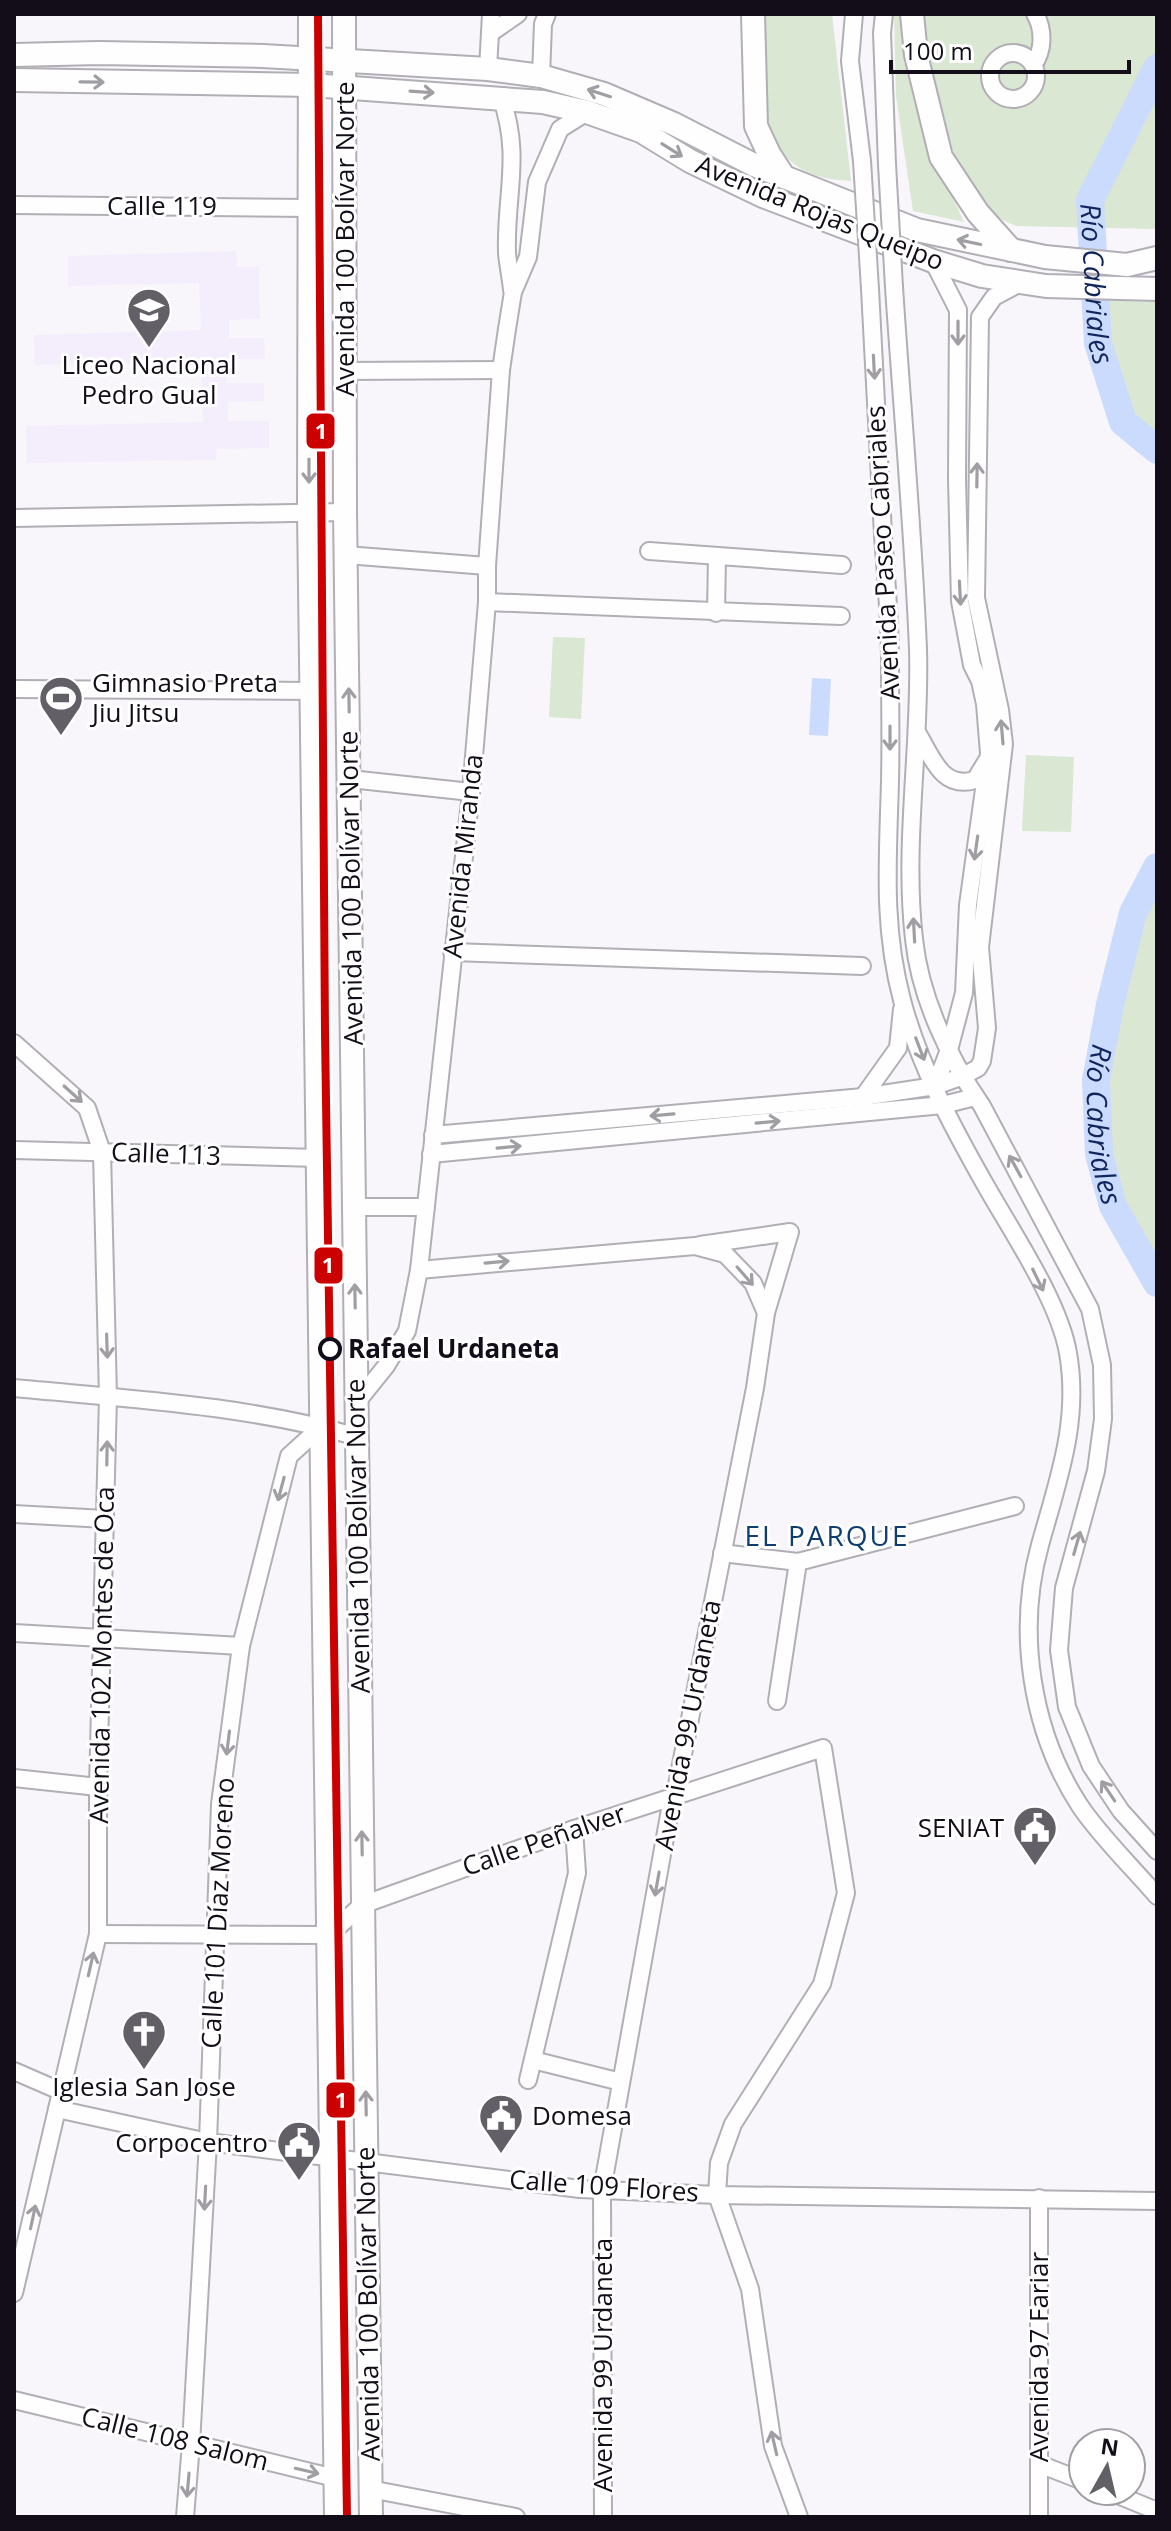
<svg xmlns="http://www.w3.org/2000/svg" width="1171" height="2531" viewBox="0 0 1171 2531" font-family="'Open Sans',sans-serif">
	<style>
		.built { fill: #f4eefc }
		.green { fill: #d9e7d3 }
		.water { fill: #cbdbfe }
		.lines { fill: none; stroke-linecap: round; stroke-linejoin: round }
		.river { stroke: #cbdbfe; stroke-width: 28 }
		.street-casing { stroke: #b1aeb5; stroke-width: 20 }
		.secondary-casing { stroke: #b1aeb5; stroke-width: 26 }
		.street { stroke: #fefefe; stroke-width: 16 }
		.secondary { stroke: #fefefe; stroke-width: 22 }
		.street-bridge-casing { stroke: #b1aeb5; stroke-width: 20; stroke-linecap: butt }
		.street-bridge { stroke: #fefefe; stroke-width: 16 }
		.rail-1-casing { stroke: #fff; stroke-width: 14 }
		.rail-1 { stroke: #c00; stroke-width: 8 }
		.oneway { stroke: #a09ea2 }
		.stop-dot { fill: #fff; stroke: #120d18; stroke-width: 4 }
		.labels { text-anchor: middle; stroke-width: 6; stroke-linejoin: round; paint-order: stroke }
		.street-label { font-size: 26px; fill: #120d18; stroke: #fff }
		.poi-label { font-size: 26px; fill: #120d18; stroke: #fff }
		.stop-label { font-size: 26px; font-weight: bold; fill: #120d18; stroke: #fff; text-anchor: start }
		.water-label { font-size: 28px; font-style: italic; fill: #10255c; stroke: #fff }
		.neighbourhood-label { font-size: 28px; letter-spacing: 2px; fill: #0e3e70; stroke: #fff }
		.line-badge { stroke: #fff; stroke-width: 3 }
		.badge-label { font-size: 22px; text-anchor: middle; font-weight: bold; fill: #fff }
	</style>
	<rect width="100%" height="100%" fill="#f8f6fa"/>
	<!-- built -->
	<polygon class="built" points="236,251 237,267 259,267 260,319 229,320 229,338 264,338 265,359 225,359 226,383 264,383 264,401 228,402 228,421 269,421 269,448 217,449 216,460 27,463 26,426 203,422 201,362 35,365 34,335 201,330 199,283 68,286 68,256"/>
	<!-- green -->
	<g class="green">
		<path d="M765 14H832L851 181C747 177 765 89 765 14Z"/>
		<polygon points="894,14 906,14 947,185 964,222 913,211 896,96"/>
		<path d="M922 14H1157V229L1017 226C989 216 989 208 973 185 936 132 929 77 922 14Z"/>
		<polygon points="1092,300 1157,302 1157,443 1117,415 1094,325"/>
		<polygon points="553,637 585,638 581,719 549,717"/>
		<polygon points="1026,755 1074,757 1071,832 1022,831"/>
		<path d="M1157 859V1264C1145 1244 1127 1224 1118 1202 1072 1100 1115 956 1157 859Z"/>
	</g>
	<!-- water -->
	<polygon class="water" points="812,678 831,679 828,736 809,735"/>
	<g class="lines">
		<!-- river -->
		<g class="river">
			<path id="s1" d="M1157 68 1090 200 1098 343 1123 422 1157 450"/>
			<path id="s2" d="M1157 867 1133 913 1110 1005 1096 1080 1099 1154 1113 1206 1157 1283"/>
		</g>
		<!-- street casing -->
		<g class="street-casing">
			<g id="street">
				<polyline points="854,14 850,61 862,161"/>
				<polyline points="884,14 882,33 887,164"/>
				<polyline points="492,32 518,14"/>
				<circle cx="1013" cy="76" r="23"/>
				<path d="M1033 65C1044 51 1044 29 1035 14"/>
				<polyline points="488,69 491,14"/>
				<polyline points="541,76 543,24 547,14"/>
				<path d="M501 97C522 156 505 195 507 253 508 265 511 278 512 290"/>
				<polyline points="14,205 310,208"/>
				<polyline points="933,261 958,310 957,479 960,601 972,665 980,681 985,704 989,753 968,905 964,993 949,1050 935,1086"/>
				<path d="M894 287C902 408 913 529 918 649 921 746 903 843 914 939 920 998 949 1058 982 1106L1090 1309 1102 1365 1103 1419 1096 1471 1064 1588 1059 1650 1067 1707 1091 1766 1121 1811 1157 1851"/>
				<path d="M870 289C874 371 879 453 883 535 886 577 890 620 890 662 890 702 891 742 890 781 888 858 882 925 902 1000 919 1065 953 1128 986 1186 1012 1232 1059 1301 1068 1353 1080 1421 1058 1480 1040 1545 1016 1631 1031 1731 1080 1806 1100 1836 1133 1868 1157 1896"/>
				<polyline points="345,371 501,370"/>
				<polyline points="14,518 345,512"/>
				<polyline points="649,551 842,565"/>
				<polyline points="346,555 487,566"/>
				<polyline points="487,602 841,616"/>
				<polyline points="716,613 717,556"/>
				<polyline points="14,689 312,691"/>
				<path d="M918 734C932 757 942 790 975 780L986 762"/>
				<polyline points="350,779 471,792"/>
				<polyline points="452,952 862,966"/>
				<polyline points="14,1043 87,1108 102,1152 108,1397 98,1787 98,1934 14,2293"/>
				<polyline points="863,1097 898,1048 902,1009"/>
				<polyline points="433,1135 863,1097 935,1086 961,1077 978,1068 982,1061 987,1028 980,947 1004,744 1000,710 976,598 980,317 994,297 1022,282"/>
				<polyline points="14,1150 318,1158"/>
				<polyline points="431,1154 943,1105 975,1097"/>
				<polyline points="354,1207 426,1207"/>
				<polyline points="700,1245 790,1232 766,1313"/>
				<polyline points="419,1270 695,1246 725,1254 753,1283 766,1313 755,1388 675,1795 671,1804 602,2190 603,2517"/>
				<path d="M14 1388C129 1399 247 1405 358 1437"/>
				<polyline points="357,1402 386,1366 407,1331 419,1270 471,792 487,602 487,566 501,370 507,329 513,292 528,257 537,182 560,129 587,112"/>
				<polyline points="14,1514 105,1519"/>
				<polyline points="722,1553 798,1562 1015,1506"/>
				<polyline points="14,1633 241,1646"/>
				<polyline points="777,1701 798,1562"/>
				<polyline points="14,1778 98,1787"/>
				<polyline points="98,1934 329,1935 362,1905 574,1829 823,1748 846,1893 822,1984 733,2124 719,2163 717,2195 750,2289 773,2446 799,2517"/>
				<polyline points="533,2060 621,2082"/>
				<polyline points="14,2071 60,2091"/>
				<polyline points="528,2080 577,1873 574,1829"/>
				<polyline points="57,2109 208,2142 580,2189 717,2195 1157,2201"/>
				<polyline points="1039,2198 1039,2517"/>
				<polyline points="14,2400 335,2478"/>
				<polyline points="1039,2464 1083,2481"/>
				<polyline points="370,2489 516,2517"/>
				<polyline points="1108,2491 1157,2511"/>
				<polyline points="185,2517 191,2444 208,2142 220,1804 241,1646 289,1456 322,1426"/>
			</g>
		</g>
		<!-- secondary casing -->
		<g class="secondary-casing">
			<g id="secondary">
				<polyline points="310,14 309,512 336,2517"/>
				<polyline points="344,14 345,512 371,2517"/>
				<polyline points="753,14 756,126 769,154 784,177"/>
				<polyline points="912,14 916,55 941,157 978,213 1011,250"/>
				<polyline points="14,55 99,53 263,56 488,69 541,76 604,94 674,124 754,165 917,230 1045,257 1127,265 1157,258"/>
				<polyline points="14,80 311,85 543,102 587,112 641,131 690,161 763,196 933,261 982,276 1046,286 1157,289"/>
			</g>
		</g>
		<!-- street -->
		<use href="#street" class="street"/>
		<!-- secondary -->
		<use href="#secondary" class="secondary"/>
		<!-- street-bridge casing -->
		<g class="street-bridge-casing">
			<g id="street-bridge">
				<polyline points="862,161 870,289"/>
				<polyline points="887,164 894,287"/>
			</g>
		</g>
		<!-- street-bridge -->
		<use href="#street-bridge" class="street-bridge"/>
		<!-- rail-1 casing -->
		<g class="rail-1-casing">
			<polyline id="rail-1" points="318,14 325,1033 347,2517"/>
		</g>
		<!-- rail-1 -->
		<use href="#rail-1" class="rail-1"/>
	</g>
	<!-- one-way arrows -->
	<defs><path id="oneway-shaft" d="M-6 0H5M1.5-3L5.5 0L1.5 3" fill="none" stroke-width="1.6" stroke-linecap="round" stroke-linejoin="round" transform="scale(2)"/></defs>
	<g class="oneway">
		<use href="#oneway-shaft" transform="translate(92 82) rotate(1)"/>
		<use href="#oneway-shaft" transform="translate(422 92) rotate(4)"/>
		<use href="#oneway-shaft" transform="translate(599 93) rotate(-162)"/>
		<use href="#oneway-shaft" transform="translate(672 150) rotate(32)"/>
		<use href="#oneway-shaft" transform="translate(969 242) rotate(-168)"/>
		<use href="#oneway-shaft" transform="translate(958 333) rotate(90)"/>
		<use href="#oneway-shaft" transform="translate(874 367) rotate(87)"/>
		<use href="#oneway-shaft" transform="translate(309 471) rotate(90)"/>
		<use href="#oneway-shaft" transform="translate(977 475) rotate(-89)"/>
		<use href="#oneway-shaft" transform="translate(960 593) rotate(87)"/>
		<use href="#oneway-shaft" transform="translate(349 700) rotate(-91)"/>
		<use href="#oneway-shaft" transform="translate(1002 732) rotate(-95)"/>
		<use href="#oneway-shaft" transform="translate(890 738) rotate(90)"/>
		<use href="#oneway-shaft" transform="translate(976 848) rotate(98)"/>
		<use href="#oneway-shaft" transform="translate(914 930) rotate(-93)"/>
		<use href="#oneway-shaft" transform="translate(920 1049) rotate(69)"/>
		<use href="#oneway-shaft" transform="translate(73 1094) rotate(42)"/>
		<use href="#oneway-shaft" transform="translate(662 1115) rotate(175)"/>
		<use href="#oneway-shaft" transform="translate(768 1122) rotate(-5)"/>
		<use href="#oneway-shaft" transform="translate(509 1147) rotate(-5)"/>
		<use href="#oneway-shaft" transform="translate(1015 1166) rotate(-119)"/>
		<use href="#oneway-shaft" transform="translate(497 1262) rotate(-5)"/>
		<use href="#oneway-shaft" transform="translate(745 1276) rotate(49)"/>
		<use href="#oneway-shaft" transform="translate(1038 1280) rotate(64)"/>
		<use href="#oneway-shaft" transform="translate(355 1296) rotate(-91)"/>
		<use href="#oneway-shaft" transform="translate(107 1346) rotate(88)"/>
		<use href="#oneway-shaft" transform="translate(107 1453) rotate(-89)"/>
		<use href="#oneway-shaft" transform="translate(281 1489) rotate(105)"/>
		<use href="#oneway-shaft" transform="translate(1077 1543) rotate(-74)"/>
		<use href="#oneway-shaft" transform="translate(228 1743) rotate(97)"/>
		<use href="#oneway-shaft" transform="translate(1108 1791) rotate(-124)"/>
		<use href="#oneway-shaft" transform="translate(362 1843) rotate(-91)"/>
		<use href="#oneway-shaft" transform="translate(657 1884) rotate(100)"/>
		<use href="#oneway-shaft" transform="translate(91 1964) rotate(-77)"/>
		<use href="#oneway-shaft" transform="translate(366 2103) rotate(-91)"/>
		<use href="#oneway-shaft" transform="translate(205 2198) rotate(93)"/>
		<use href="#oneway-shaft" transform="translate(33 2217) rotate(-78)"/>
		<use href="#oneway-shaft" transform="translate(774 2443) rotate(-103)"/>
		<use href="#oneway-shaft" transform="translate(307 2471) rotate(13)"/>
		<use href="#oneway-shaft" transform="translate(188 2485) rotate(95)"/>
	</g>
	<!-- icons -->
	<defs>
		<g id="school-pin" transform="scale(2.3)"><path d="M0 17L-7.5 6A9.5 9.5 0 1 1 7.5 6Z" fill="#625f67" stroke="#fff"/><path d="M0-5L7-2L0 1L-7-2ZM-4 1L0 2.5L4 1V4Q0 6-4 4Z" fill="#fff"/></g>
		<g id="stadium-pin" transform="scale(2.3)"><path d="M0 17L-7.5 6A9.5 9.5 0 1 1 7.5 6Z" fill="#625f67" stroke="#fff"/><path d="M0-5a6.5 5 0 1 0 0 10a6.5 5 0 1 0 0-10ZM-3.5-1.8h7v3.6h-7Z" fill="#fff"/></g>
		<g id="civic-pin" transform="scale(2.3)"><path d="M0 17L-7.5 6A9.5 9.5 0 1 1 7.5 6Z" fill="#625f67" stroke="#fff"/><path d="M-.6-6.5H3V-4.5H.6V-3L4-1V1h2V6H-6V1h2V-1L-.6-3ZM-1.2 2.5V6h2.4V2.5Z" fill="#fff"/></g>
		<g id="church-pin" transform="scale(2.3)"><path d="M0 17L-7.5 6A9.5 9.5 0 1 1 7.5 6Z" fill="#625f67" stroke="#fff"/><path d="M-1.2-6h2.4v3.5h3.3v2.4h-3.3V6h-2.4V-.1h-3.3v-2.4h3.3Z" fill="#fff"/></g>
	</defs>
	<g fill-rule="evenodd">
		<use href="#school-pin" x="149" y="310"/>
		<use href="#stadium-pin" x="61" y="698"/>
		<use href="#civic-pin" x="1035" y="1828"/>
		<use href="#church-pin" x="144" y="2032"/>
		<use href="#civic-pin" x="501" y="2116"/>
		<use href="#civic-pin" x="299" y="2143"/>
	</g>
	<!-- markers -->
	<circle class="stop-dot" cx="330" cy="1349" r="10"/>
	<g class="labels">
		<!-- street labels -->
		<g class="street-label">
			<text x="162" y="215">Calle 119</text>
			<text transform="translate(820 213) rotate(22)" y="9">Avenida Rojas Queipo</text>
			<text transform="translate(345 239) rotate(-90)" y="9">Avenida 100 Bolívar Norte</text>
			<text transform="translate(883 553) rotate(-93)" y="9">Avenida Paseo Cabriales</text>
			<text transform="translate(463 856) rotate(-84)" y="9">Avenida Miranda</text>
			<text transform="translate(351 888) rotate(-91)" y="9">Avenida 100 Bolívar Norte</text>
			<text transform="translate(166 1154) rotate(2)" y="9">Calle 113</text>
			<text transform="translate(358 1536) rotate(-91)" y="9">Avenida 100 Bolívar Norte</text>
			<text transform="translate(102 1655) rotate(-89)" y="9">Avenida 102 Montes de Oca</text>
			<text transform="translate(688 1725) rotate(-79)" y="9">Avenida 99 Urdaneta</text>
			<text transform="translate(544 1840) rotate(-19)" y="9">Calle Peñalver</text>
			<text transform="translate(218 1913) rotate(-87)" y="9">Calle 101 Díaz Moreno</text>
			<text transform="translate(604 2186) rotate(4)" y="9">Calle 109 Flores</text>
			<text transform="translate(368 2304) rotate(-91)" y="9">Avenida 100 Bolívar Norte</text>
			<text transform="translate(1039 2357) rotate(-90)" y="9">Avenida 97 Fariar</text>
			<text transform="translate(603 2365) rotate(-90)" y="9">Avenida 99 Urdaneta</text>
			<text transform="translate(175 2439) rotate(14)" y="9">Calle 108 Salom</text>
		</g>
		<!-- poi labels -->
		<g class="poi-label">
			<text x="149" y="374">Liceo Nacional<tspan x="149" dy="30">Pedro Gual</tspan></text>
			<text x="92" y="692" text-anchor="start">Gimnasio Preta<tspan x="92" dy="30">Jiu Jitsu</tspan></text>
			<text x="1004" y="1837" text-anchor="end">SENIAT</text>
			<text x="144" y="2096">Iglesia San Jose</text>
			<text x="532" y="2125" text-anchor="start">Domesa</text>
			<text x="268" y="2152" text-anchor="end">Corpocentro</text>
		</g>
		<!-- stop labels -->
		<g class="stop-label">
			<text x="348" y="1358">Rafael Urdaneta</text>
		</g>
		<!-- water labels -->
		<g class="water-label">
			<text dy="10" stroke="none"><textPath href="#s1" startOffset="232">Río Cabriales</textPath></text>
			<text dy="10" stroke="none"><textPath href="#s2" startOffset="268">Río Cabriales</textPath></text>
		</g>
		<!-- neighbourhood labels -->
		<g class="neighbourhood-label">
			<text x="827" y="1546">EL PARQUE</text>
		</g>
	</g>
	<g class="line-badge">
		<rect x="305" y="412" width="31" height="38" rx="8" fill="#c00"/>
		<rect x="313" y="1246" width="31" height="39" rx="8" fill="#c00"/>
		<rect x="325" y="2081" width="31" height="38" rx="8" fill="#c00"/>
	</g>
	<g class="badge-label">
		<text x="321" y="439">1</text>
		<text x="328" y="1273">1</text>
		<text x="341" y="2108">1</text>
	</g>
	<!-- border -->
	<rect width="1171" height="2531" fill="none" stroke="#120d18" stroke-width="32"/>
	<!-- north arrow -->
	<g transform="translate(1107 2467) rotate(8)"><circle r="38" fill="#ffffff" stroke="#a09ea3" stroke-width="2"/>
	<path d="M0-6L14 30L0 20L-14 30Z" fill="#625f67"/>
	<text y="-12" font-size="22" font-weight="bold" text-anchor="middle" fill="#120d18">N</text>
	</g>
	<!-- scale -->
	<path d="M891 60v12h238v-12" fill="none" stroke="#120d18" stroke-width="4"/>
	<text x="903" y="60" font-size="24" fill="#120d18" stroke="#ffffff" stroke-width="6" paint-order="stroke">100 m</text>
</svg>
